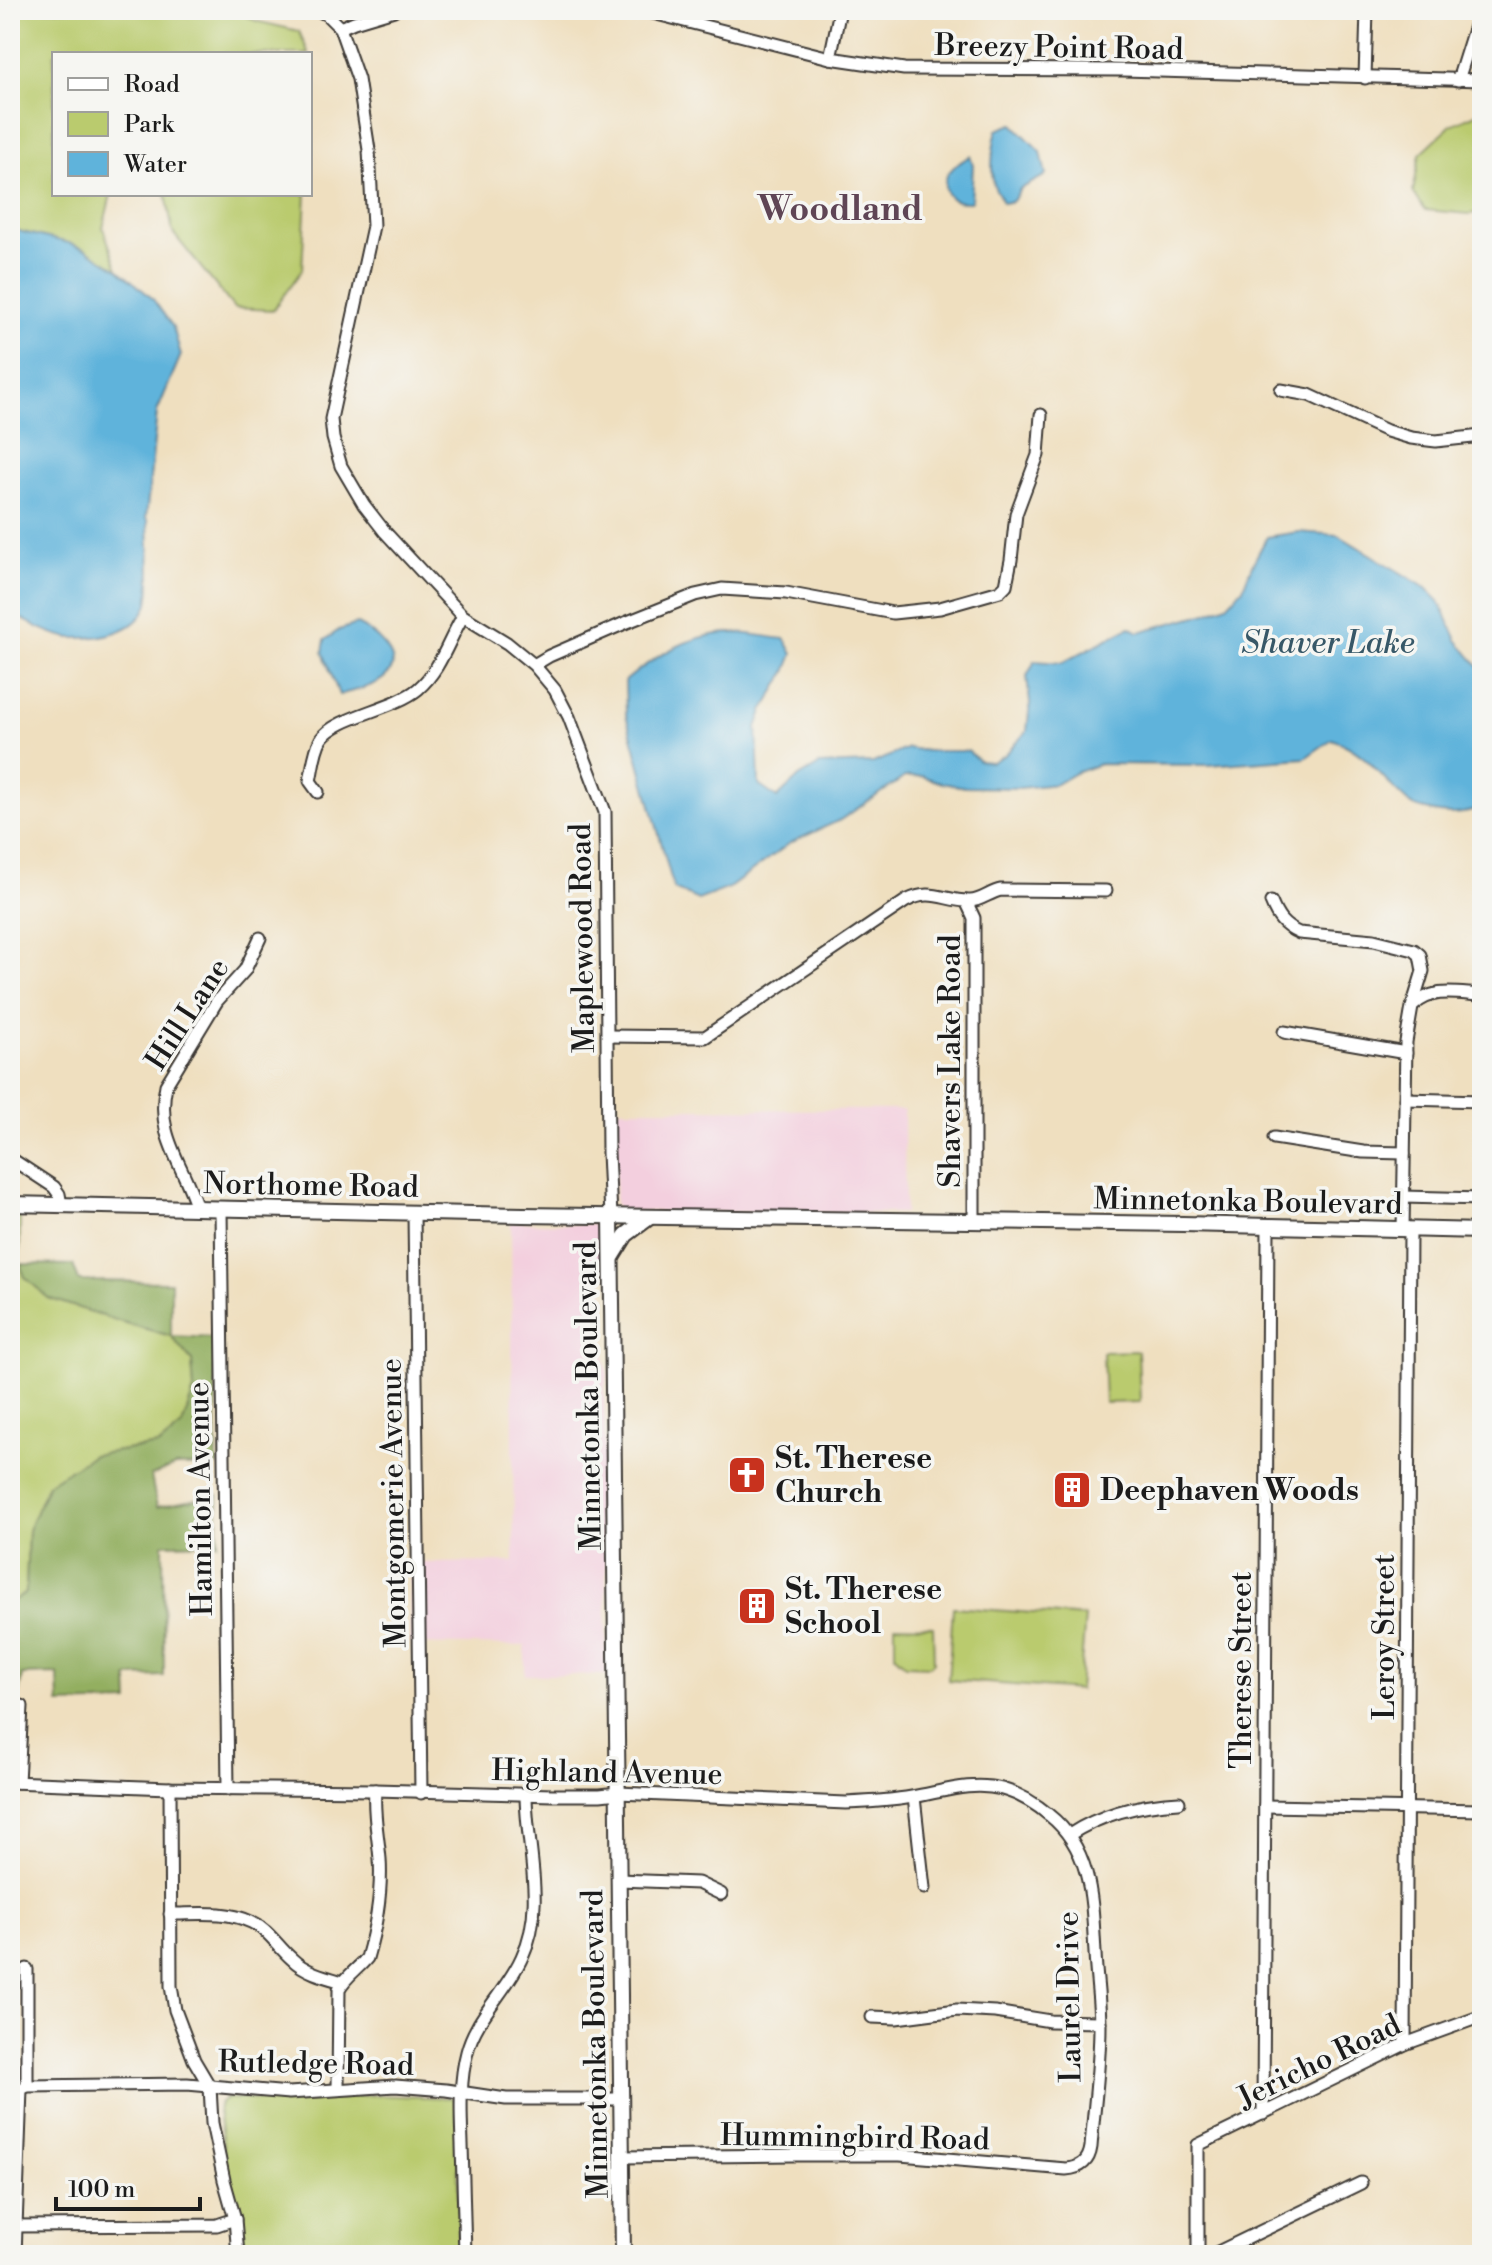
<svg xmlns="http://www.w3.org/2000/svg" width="1492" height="2265" viewBox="0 0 1492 2265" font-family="'Libre Bodoni',serif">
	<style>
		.built { fill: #f3cfde }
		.green { fill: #bacb6e; stroke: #6b7445; stroke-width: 2 }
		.forest { fill: #93af61; stroke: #58663e; stroke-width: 2 }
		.water { fill: #5fb3db; stroke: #3e687c; stroke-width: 2 }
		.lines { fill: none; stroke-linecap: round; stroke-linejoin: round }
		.minor-casing { stroke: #3c3934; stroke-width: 15 }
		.tertiary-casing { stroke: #3c3934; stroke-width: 18 }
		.minor { stroke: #fff; stroke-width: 11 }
		.tertiary { stroke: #fff; stroke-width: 14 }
		.labels { text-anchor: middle; stroke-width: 7; stroke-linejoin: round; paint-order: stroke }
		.street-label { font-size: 30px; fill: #1c1c1c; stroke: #f6f6f2 }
		.poi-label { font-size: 30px; font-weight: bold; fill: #1c1c1c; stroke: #f6f6f2; text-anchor: start }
		.water-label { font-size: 32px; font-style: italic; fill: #375868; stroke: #f6f6f2 }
		.quarter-label { font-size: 34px; font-weight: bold; fill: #5f4555; stroke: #f6f6f2 }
	</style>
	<rect width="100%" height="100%" fill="#f6f6f2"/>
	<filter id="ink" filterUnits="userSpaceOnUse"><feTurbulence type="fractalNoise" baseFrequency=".0125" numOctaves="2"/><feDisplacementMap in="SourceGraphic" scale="16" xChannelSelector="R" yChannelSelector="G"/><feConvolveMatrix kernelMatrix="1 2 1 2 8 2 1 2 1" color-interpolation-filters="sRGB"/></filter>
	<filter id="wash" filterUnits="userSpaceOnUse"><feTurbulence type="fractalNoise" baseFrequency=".006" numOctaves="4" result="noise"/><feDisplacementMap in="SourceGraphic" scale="32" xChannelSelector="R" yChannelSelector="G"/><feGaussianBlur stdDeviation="1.8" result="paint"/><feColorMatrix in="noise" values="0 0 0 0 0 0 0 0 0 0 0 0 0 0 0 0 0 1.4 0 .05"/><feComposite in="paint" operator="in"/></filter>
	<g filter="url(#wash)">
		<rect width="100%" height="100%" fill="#efdfbf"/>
		<!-- built -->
		<g class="built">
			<polygon points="617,1109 904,1110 905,1213 624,1211 619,1209 615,1203"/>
			<polygon points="511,1222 598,1225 605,1232 602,1247 605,1361 608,1375 604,1390 605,1450 608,1463 606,1483 606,1675 525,1675 525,1646 410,1644 410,1563 514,1562"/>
		</g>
		<!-- green -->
		<g class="green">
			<polygon points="10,10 234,10 256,21 299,31 309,54 54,54 54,194 111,194 103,228 118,269 85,249 69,243 10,229"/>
			<polygon points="1482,111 1482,212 1470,214 1425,210 1413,192 1420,154 1451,125"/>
			<polygon points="166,194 306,194 302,270 273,310 234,308 173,233"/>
			<polygon points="10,1214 20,1214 20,1264 25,1277 115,1320 171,1336 192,1361 194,1390 182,1426 159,1445 93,1455 28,1530 26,1592 10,1603"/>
			<polygon points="1138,1351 1140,1402 1105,1403 1103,1352"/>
			<polygon points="953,1607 1085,1617 1079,1690 948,1680"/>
			<polygon points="895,1625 933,1626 934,1662 930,1666 906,1665 895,1655"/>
			<polygon points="371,2095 455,2098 457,2104 459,2255 243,2255 244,2244 227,2172 218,2110 220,2102 226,2098 301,2102"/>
		</g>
		<!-- forest -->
		<polygon class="forest" points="20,1264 73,1265 79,1281 171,1282 171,1336 215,1338 217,1465 175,1466 151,1476 157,1507 218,1495 218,1543 163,1544 164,1676 128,1677 129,1702 59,1704 58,1674 22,1675 13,1728 10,1728 10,1603 26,1592 28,1530 48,1484 93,1455 159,1445 182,1426 194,1390 192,1361 171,1336 115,1320 48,1298 25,1277"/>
		<!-- water -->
		<g class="water">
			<path d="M1013 124 1041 152 1046 175 1020 189 1013 201 1003 203C1001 196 996 192 994 185 990 171 993 144 997 130Z"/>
			<path d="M970 156 973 165 971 202C966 202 962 202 957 201 941 196 942 178 953 168 958 163 964 160 970 156Z"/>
			<path d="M10 229 69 243 85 249 118 269 152 298 173 327 181 355 157 412 146 518 148 520C148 537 153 593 147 606 136 633 98 639 72 638 51 636 28 622 10 612Z"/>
			<path d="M1298 532 1338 535 1426 588 1439 601 1457 640 1482 670V808C1462 815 1447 816 1426 810 1420 809 1414 807 1409 803 1380 778 1371 754 1332 739L1305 758 1208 765 1100 764 1075 773 1056 784 1020 788 965 787 942 783 922 776 905 777 840 820 790 843 729 888 698 900 674 889 626 715 625 681C655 656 687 636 727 633 746 632 766 637 785 639L793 654 786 672 764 709 757 727 759 785 777 798 799 777 819 765 873 763 908 748 927 751H968L979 761 992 762 1006 754 1027 731 1030 703 1027 676 1035 661 1062 663 1130 627 1139 632 1207 613 1227 605 1243 588 1252 565 1267 537Z"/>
			<path d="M357 624C372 631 407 658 386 676 375 687 354 690 339 695L323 652 325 640 339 630Z"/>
		</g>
	</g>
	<g filter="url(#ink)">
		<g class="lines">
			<!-- minor casing -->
			<g class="minor-casing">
				<g id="minor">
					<polyline points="318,10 327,15 340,28 358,79 369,150 373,226 331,419 333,438 341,466 364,505 385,532 463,616 507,643 534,665 555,690 569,717 605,812 608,1153 611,1216"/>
					<polyline points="641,10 830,58 904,69 1123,70 1482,80"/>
					<polyline points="340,28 354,22 394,10"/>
					<polyline points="830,58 840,10"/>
					<polyline points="1365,78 1367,10"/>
					<polyline points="1458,80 1480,10"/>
					<polyline points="1281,390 1309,395 1387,431 1411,438 1436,441 1482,436"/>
					<polyline points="534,665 549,656 625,623 695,595 722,589 786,593 893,613 940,608 1000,591 1006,585 1011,560 1016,514 1038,455 1041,415"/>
					<path d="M318 792 310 781C313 768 314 751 321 739 335 717 394 709 418 689 441 669 448 641 463 616"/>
					<polyline points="966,901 974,918 974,1222"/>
					<path d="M1271 902C1277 917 1283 926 1299 933L1374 940 1414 950 1420 955 1423 971 1412 1007 1406 1042 1403 1230"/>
					<path d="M1414 1005C1433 987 1458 994 1482 995"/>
					<polyline points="1284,1032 1406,1053"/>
					<path d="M608 1036 705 1037 906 901C933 887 945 902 970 901 981 901 990 892 1001 890L1106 891"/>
					<polyline points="1405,1099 1482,1101"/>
					<polyline points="1274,1138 1363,1152 1404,1153"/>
					<polyline points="10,1158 54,1187 59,1194 61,1205"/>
					<polyline points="1403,1197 1482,1199"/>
					<path d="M197 1208C183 1162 155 1137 166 1085L217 1001 245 970 260 938"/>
					<polyline points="221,1209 228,1789"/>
					<polyline points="414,1213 421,1793"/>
					<path d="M10 1782 170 1788 375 1790 553 1795H600L618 1793 846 1803C868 1802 890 1801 912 1797 942 1792 971 1781 1002 1789 1020 1794 1035 1803 1049 1815 1093 1850 1092 1902 1095 1953 1096 1978 1100 2002 1100 2026 1100 2066 1094 2107 1091 2147 1089 2162 1080 2168 1066 2169L900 2155H792L621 2157"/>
					<polyline points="18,1782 22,1706"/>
					<polyline points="170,1788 171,1986 175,2010 194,2060 210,2087 212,2123 224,2180 235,2219 238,2255"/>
					<polyline points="914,1797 924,1888"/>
					<polyline points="1265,1806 1482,1810"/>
					<path d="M1069 1835C1103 1813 1139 1804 1179 1802"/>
					<polyline points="619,1880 698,1883 721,1894"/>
					<path d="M170 1914C197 1914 226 1910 251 1922 269 1930 277 1946 292 1959 305 1972 325 1977 343 1982"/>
					<polyline points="27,1969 27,2086"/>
					<polyline points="872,2017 896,2018 957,2010 995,2012 1050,2021 1100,2022"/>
					<polyline points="1405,2044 1410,1230"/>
					<polyline points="10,2089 21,2089 27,2086 187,2084 289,2093 395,2086 446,2090 506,2099 621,2099"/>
					<path d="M338 2089 339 1989C346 1976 358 1969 367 1958 376 1927 382 1890 380 1859 378 1835 373 1814 375 1790"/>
					<polyline points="1263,2114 1268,1226"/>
					<polyline points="10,2226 217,2225 235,2219"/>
					<polyline points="15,2255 21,2089"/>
					<path d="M465 2255C464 2218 463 2181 462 2144 461 2114 459 2082 467 2052 476 2016 507 1991 522 1957 547 1905 526 1848 526 1794"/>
					<polyline points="1198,2255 1198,2145 1405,2044 1482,2016"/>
					<polyline points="1212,2255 1361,2183"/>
				</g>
			</g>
			<!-- tertiary casing -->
			<g class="tertiary-casing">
				<g id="tertiary">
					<polyline points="10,1204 523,1215 1183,1224 1482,1231"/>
					<polyline points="611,1216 623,2255"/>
					<polyline points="613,1256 626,1235 650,1217"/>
				</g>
			</g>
			<!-- minor -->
			<use href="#minor" class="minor"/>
			<!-- tertiary -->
			<use href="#tertiary" class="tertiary"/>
		</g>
	</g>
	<!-- icons -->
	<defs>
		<g id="church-square" transform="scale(2)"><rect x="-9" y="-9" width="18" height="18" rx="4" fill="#c8321e" stroke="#f6f6f2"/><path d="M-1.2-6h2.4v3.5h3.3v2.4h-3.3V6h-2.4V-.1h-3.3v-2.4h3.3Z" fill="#fff"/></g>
		<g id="building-square" transform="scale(2)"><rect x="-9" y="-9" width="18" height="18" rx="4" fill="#c8321e" stroke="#f6f6f2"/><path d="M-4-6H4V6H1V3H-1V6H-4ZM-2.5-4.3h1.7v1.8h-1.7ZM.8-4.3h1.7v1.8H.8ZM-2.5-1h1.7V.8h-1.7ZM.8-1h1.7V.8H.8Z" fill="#fff"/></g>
	</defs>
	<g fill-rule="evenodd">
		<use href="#church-square" x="747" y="1475"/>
		<use href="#building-square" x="1072" y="1490"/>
		<use href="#building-square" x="757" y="1606"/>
	</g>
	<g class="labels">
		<!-- street labels -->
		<g class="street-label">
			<text transform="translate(1059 47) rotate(1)" y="10">Breezy Point Road</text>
			<text transform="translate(582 938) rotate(-91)" y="10">Maplewood Road</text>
			<text transform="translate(187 1014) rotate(-57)" y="10">Hill Lane</text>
			<text transform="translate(950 1061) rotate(-90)" y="10">Shavers Lake Road</text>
			<text transform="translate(311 1185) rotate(1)" y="10">Northome Road</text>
			<text transform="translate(1248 1201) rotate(1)" y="10">Minnetonka Boulevard</text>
			<text transform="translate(588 1396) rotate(-91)" y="10">Minnetonka Boulevard</text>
			<text transform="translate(200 1499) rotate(-91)" y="10">Hamilton Avenue</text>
			<text transform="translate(393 1503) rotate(-91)" y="10">Montgomerie Avenue</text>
			<text transform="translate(1384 1637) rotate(-90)" y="10">Leroy Street</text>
			<text transform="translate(1241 1670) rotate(-90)" y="10">Therese Street</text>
			<text transform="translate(607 1772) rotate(1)" y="10">Highland Avenue</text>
			<text transform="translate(1069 1997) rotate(-91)" y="10">Laurel Drive</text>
			<text transform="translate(595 2044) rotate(-91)" y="10">Minnetonka Boulevard</text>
			<text transform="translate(1319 2061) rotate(-26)" y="10">Jericho Road</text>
			<text transform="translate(316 2063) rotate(1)" y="10">Rutledge Road</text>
			<text transform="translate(855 2137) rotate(1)" y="10">Hummingbird Road</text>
		</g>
		<!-- poi labels -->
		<g class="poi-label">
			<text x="775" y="1468">St. Therese<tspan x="775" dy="34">Church</tspan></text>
			<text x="1100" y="1500">Deephaven Woods</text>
			<text x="785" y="1599">St. Therese<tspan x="785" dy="34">School</tspan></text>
		</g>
		<!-- water labels -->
		<g class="water-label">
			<text x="1328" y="653">Shaver Lake</text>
		</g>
		<!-- quarter labels -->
		<g class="quarter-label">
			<text x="840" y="220">Woodland</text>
		</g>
	</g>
	<!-- margin -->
	<rect width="1492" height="2265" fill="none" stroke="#f6f6f2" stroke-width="40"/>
	<!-- legend -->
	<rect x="52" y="52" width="260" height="144" fill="#f6f6f2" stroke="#9f9f9c" stroke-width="2"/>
	<rect x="68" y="78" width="40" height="12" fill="#ffffff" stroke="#9f9f9c" stroke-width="2"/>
	<text x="124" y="92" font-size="24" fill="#1c1c1c">Road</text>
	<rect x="68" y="112" width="40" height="24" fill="#bacb6e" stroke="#9f9f9c" stroke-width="2"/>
	<text x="124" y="132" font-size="24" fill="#1c1c1c">Park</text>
	<rect x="68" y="152" width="40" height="24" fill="#5fb3db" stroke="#9f9f9c" stroke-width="2"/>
	<text x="124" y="172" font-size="24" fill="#1c1c1c">Water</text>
	<!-- scale -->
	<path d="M56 2197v12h144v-12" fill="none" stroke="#1c1c1c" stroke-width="4"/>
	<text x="68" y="2197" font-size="24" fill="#1c1c1c" stroke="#f6f6f2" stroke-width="6" paint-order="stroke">100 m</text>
</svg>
